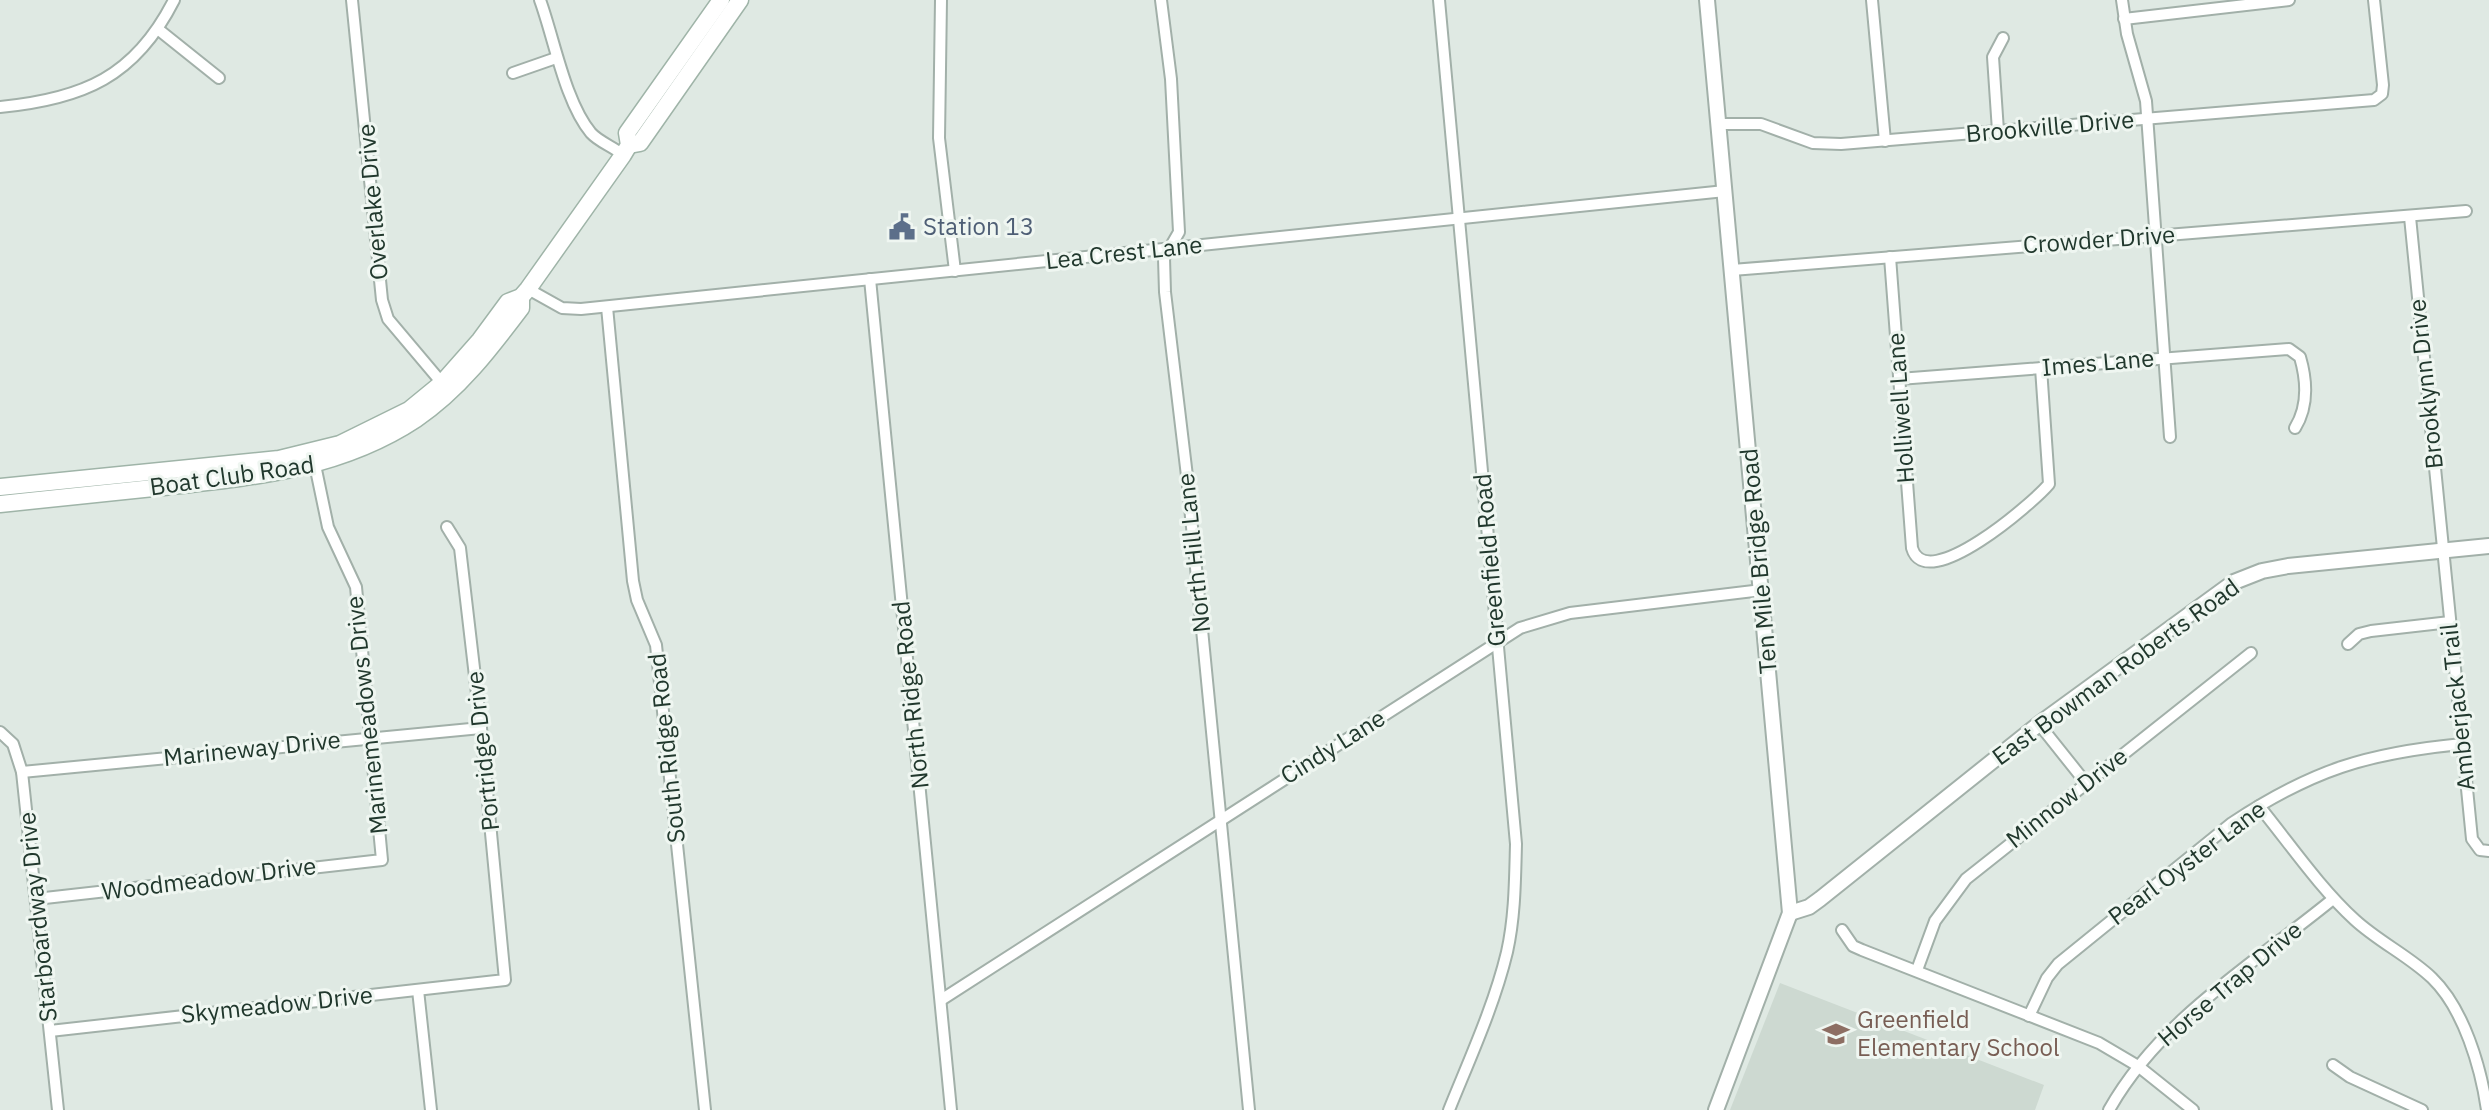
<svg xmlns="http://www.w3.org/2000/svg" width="2489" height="1110" viewBox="0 0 2489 1110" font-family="'IBM Plex Sans',sans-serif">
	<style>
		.built { fill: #cdd9d1 }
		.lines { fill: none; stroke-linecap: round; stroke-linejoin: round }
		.minor-casing { stroke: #a2b0a9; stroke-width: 14 }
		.tertiary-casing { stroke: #a2b0a9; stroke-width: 18 }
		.secondary-casing { stroke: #9fb4a8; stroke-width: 19 }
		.minor { stroke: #fff; stroke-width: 10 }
		.tertiary { stroke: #fff; stroke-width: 14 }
		.secondary { stroke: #fff; stroke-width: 16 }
		.labels { text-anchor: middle; stroke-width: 6; stroke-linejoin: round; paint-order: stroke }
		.street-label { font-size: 24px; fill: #21382d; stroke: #eff6f1 }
		.service-label { font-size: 24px; fill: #4e5e75; stroke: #eff6f1; text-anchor: start }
		.education-label { font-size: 24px; fill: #785e54; stroke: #eff6f1; text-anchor: start }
	</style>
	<rect width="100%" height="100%" fill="#dfe9e3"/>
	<!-- built -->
	<polygon class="built" points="1780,983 2044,1085 2035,1110 1730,1110"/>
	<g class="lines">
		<!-- minor casing -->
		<g class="minor-casing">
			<g id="minor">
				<polyline points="352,0 382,300 388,319 442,383"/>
				<path d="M540 0C554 38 565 102 591 133 599 142 614 147 623 155"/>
				<polyline points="941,0 939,138 955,271"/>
				<polyline points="1161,0 1171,79 1179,232 1164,258 1165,292 1187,476 1249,1110"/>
				<path d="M1439 0 1516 844C1515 880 1515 916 1507 952 1494 1006 1470 1058 1449 1110"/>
				<polyline points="1872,0 1885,141"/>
				<polyline points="2122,0 2127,34 2146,101 2170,437"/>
				<polyline points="2124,19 2289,0"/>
				<polyline points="159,30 219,78"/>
				<polyline points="513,73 556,58"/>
				<path d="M0 107C83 99 135 77 174 0"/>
				<polyline points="1719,124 1761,124 1813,143 1841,144 2374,100 2382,94 2383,85 2374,0"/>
				<polyline points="1998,131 1993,57 2003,38"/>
				<polyline points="2410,217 2472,839 2480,850 2489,851"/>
				<path d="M1890 257 1912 548C1926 596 2034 502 2049 484L2041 368"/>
				<polyline points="1732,270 2466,211"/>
				<polyline points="870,279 951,1110"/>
				<polyline points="528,289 562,308 581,309 1725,191"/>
				<polyline points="607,307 633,581 637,600 656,645 705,1110"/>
				<path d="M1899 379 2289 349 2300 357C2307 381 2308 407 2295 428"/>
				<polyline points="2348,644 2359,634 2371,631 2450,622"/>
				<polyline points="2039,724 2086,783"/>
				<polyline points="0,732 13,744 22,772 58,1110"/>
				<polyline points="22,772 481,728"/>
				<path d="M2259 806C2290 844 2319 887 2355 920 2379 942 2409 956 2432 978 2464 1009 2481 1068 2487 1110"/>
				<polyline points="36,899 382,860 356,587 328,527 314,460"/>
				<polyline points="1842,930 1853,946 1862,950 2099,1043 2138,1066 2193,1110"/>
				<polyline points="1917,970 1935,921 1966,879 2251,653"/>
				<polyline points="418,990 431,1110"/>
				<polyline points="941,1000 1520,628 1570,613 1762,590"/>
				<path d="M2029 1016 2047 978 2058 964 2232 823C2312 770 2367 753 2462 744"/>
				<polyline points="50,1031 505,980 481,728 460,548 447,527"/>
				<polyline points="2333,1065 2350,1077 2422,1110"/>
				<path d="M2109 1110C2160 1019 2255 963 2333 899"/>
			</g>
		</g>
		<!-- tertiary casing -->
		<g class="tertiary-casing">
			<g id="tertiary">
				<polyline points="1707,0 1790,913 1716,1110"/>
				<polyline points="1790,913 1809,907 1820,899 2039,724 2234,582 2262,571 2288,566 2489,546"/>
			</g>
		</g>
		<!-- secondary casing -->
		<g class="secondary-casing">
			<g id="secondary">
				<polyline points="629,145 640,143 740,0"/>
				<polyline points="0,487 279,459 340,444 409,410 442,383 480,340 508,302 521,297 528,289 623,155 629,145 627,133 721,0"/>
				<path d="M0 504C54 498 109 493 163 487 252 477 339 470 416 419 459 390 490 349 521 308V297"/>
			</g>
		</g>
		<!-- minor -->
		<use href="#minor" class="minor"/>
		<!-- tertiary -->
		<use href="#tertiary" class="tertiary"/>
		<!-- secondary -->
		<use href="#secondary" class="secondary"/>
	</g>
	<!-- icons -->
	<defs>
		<g id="civic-bare" transform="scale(2.1)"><path d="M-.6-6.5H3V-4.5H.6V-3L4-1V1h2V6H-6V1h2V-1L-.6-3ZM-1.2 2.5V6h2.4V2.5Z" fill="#5c6f8a" stroke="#eff6f1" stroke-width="2.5" paint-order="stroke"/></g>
		<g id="school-bare" transform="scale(2.1)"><path d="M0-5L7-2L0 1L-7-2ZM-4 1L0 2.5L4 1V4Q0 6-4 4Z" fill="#8d6e63" stroke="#eff6f1" stroke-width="2.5" paint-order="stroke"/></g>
	</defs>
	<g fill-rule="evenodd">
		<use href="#civic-bare" x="902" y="227"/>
		<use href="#school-bare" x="1836" y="1034"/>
	</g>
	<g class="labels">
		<!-- street labels -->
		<g class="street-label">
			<text transform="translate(2050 127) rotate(-5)" y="8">Brookville Drive</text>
			<text transform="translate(373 202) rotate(-95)" y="8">Overlake Drive</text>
			<text transform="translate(2099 240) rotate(-4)" y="8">Crowder Drive</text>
			<text transform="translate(1124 253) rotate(-6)" y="8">Lea Crest Lane</text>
			<text transform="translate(2098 363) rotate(-5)" y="8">Imes Lane</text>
			<text transform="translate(2426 384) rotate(-96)" y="8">Brooklynn Drive</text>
			<text transform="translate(1901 408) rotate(-94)" y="8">Holliwell Lane</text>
			<text transform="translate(232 476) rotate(-8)" y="8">Boat Club Road</text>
			<text transform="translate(1194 553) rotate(-96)" y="8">North Hill Lane</text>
			<text transform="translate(1490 560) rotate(-95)" y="8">Greenfield Road</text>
			<text transform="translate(1759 561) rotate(-95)" y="8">Ten Mile Bridge Road</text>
			<text transform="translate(2116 672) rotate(-36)" y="8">East Bowman Roberts Road</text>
			<text transform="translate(911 695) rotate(-96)" y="8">North Ridge Road</text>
			<text transform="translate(2458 707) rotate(-96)" y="8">Amberjack Trail</text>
			<text transform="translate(367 715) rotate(-96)" y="8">Marinemeadows Drive</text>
			<text transform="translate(1333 747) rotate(-32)" y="8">Cindy Lane</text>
			<text transform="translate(667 748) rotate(-96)" y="8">South Ridge Road</text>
			<text transform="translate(252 749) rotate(-6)" y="8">Marineway Drive</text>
			<text transform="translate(483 751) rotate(-96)" y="8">Portridge Drive</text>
			<text transform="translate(2067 798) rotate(-38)" y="8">Minnow Drive</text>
			<text transform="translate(2187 863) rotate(-37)" y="8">Pearl Oyster Lane</text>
			<text transform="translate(209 879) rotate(-7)" y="8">Woodmeadow Drive</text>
			<text transform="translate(38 917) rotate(-96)" y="8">Starboardway Drive</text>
			<text transform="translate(2230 984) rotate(-40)" y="8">Horse Trap Drive</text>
			<text transform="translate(277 1005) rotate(-6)" y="8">Skymeadow Drive</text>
		</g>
		<!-- service labels -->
		<g class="service-label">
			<text x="923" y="235">Station 13</text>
		</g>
		<!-- education labels -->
		<g class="education-label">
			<text x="1857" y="1028">Greenfield<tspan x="1857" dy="28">Elementary School</tspan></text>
		</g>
	</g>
</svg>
